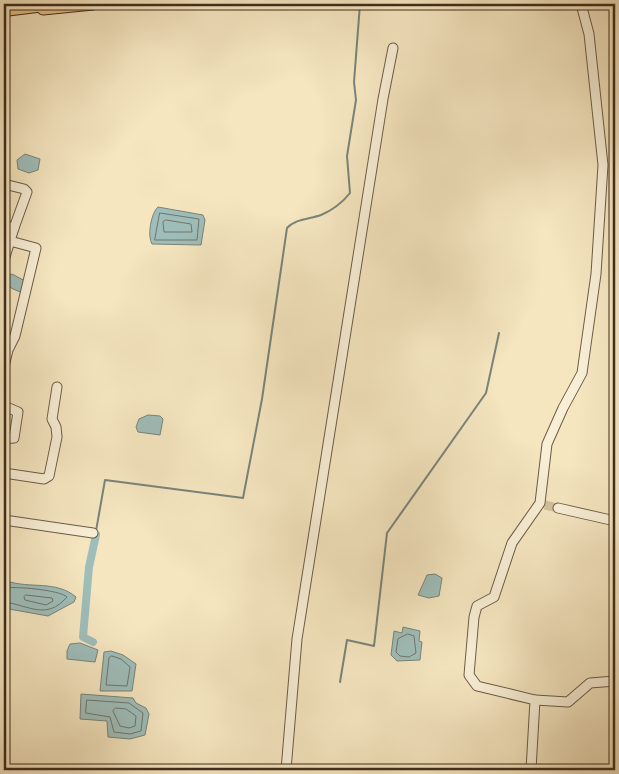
<svg xmlns="http://www.w3.org/2000/svg" width="619" height="774" viewBox="0 0 619 774" font-family="'Libre Bodoni',serif">
	<style>
		.water { fill: #9fbeba; stroke: #79847b }
		.lines { fill: none; stroke-linecap: round; stroke-linejoin: round }
		.shore { stroke: #70766c; stroke-width: 1 }
		.stream { stroke: #79847b; stroke-width: 2 }
		.canal { stroke: #9fbeba; stroke-width: 8 }
		.minor-tunnel { stroke: #d1c19f; stroke-width: 9; stroke-dasharray: 9 4.5; stroke-linecap: butt }
		.minor-casing { stroke: #6d5b46; stroke-width: 11 }
		.major-casing { stroke: #402d1d; stroke-width: 13 }
		.highway-casing { stroke: #402d1d; stroke-width: 14 }
		.minor { stroke: #f8efd6; stroke-width: 9 }
		.major { stroke: #eac380; stroke-width: 11 }
		.highway { stroke: #eac380; stroke-width: 12 }
	</style>
	<rect width="100%" height="100%" fill="#f5e6c0"/>
	<filter id="stains"><feTurbulence type="fractalNoise" baseFrequency=".004" numOctaves="4"/><feColorMatrix values="0 0 0 0 .2 0 0 0 0 .09 0 0 0 0 .02 0 0 0 .5 -.17"/></filter>
	<radialGradient id="worn" r=".72"><stop offset=".6" stop-color="#630" stop-opacity="0"/><stop offset="1" stop-color="#630" stop-opacity=".3"/></radialGradient>
	<!-- water -->
	<g class="water">
		<polygon points="25,154 40,159 38,170 29,173 18,169 17,160"/>
		<path d="M158 207 203 215 205 220 201 245 152 244C147 236 151 213 158 207Z"/>
		<polygon points="12,274 27,282 24,291 20,292 11,288 7,283 8,276"/>
		<polygon points="148,415 160,416 163,419 160,435 138,432 136,427 139,419"/>
		<polygon points="435,574 442,578 439,596 429,598 418,595 427,575"/>
		<path d="M7 581C30 589 56 580 76 597L74 602 48 616 9 609 4 606V586Z"/>
		<polygon points="403,627 420,631 419,641 422,642 420,660 397,661 391,655 394,631 402,633"/>
		<polygon points="80,643 98,650 95,662 67,659 67,651 70,644"/>
		<polygon points="111,651 123,655 136,664 132,691 100,691 104,652"/>
		<polygon points="81,694 133,698 136,703 146,708 149,714 145,735 130,739 108,737 107,721 80,719"/>
	</g>
	<g class="lines">
		<!-- shore -->
		<g class="shore">
			<polygon points="160,213 199,219 197,240 155,240"/>
			<polygon points="166,220 191,224 192,232 164,232 163,222"/>
			<path d="M4 588C15 586 60 590 67 597 46 621 29 605 4 602"/>
			<polygon points="26,595 52,598 53,601 46,605 25,600 24,597"/>
			<polygon points="408,634 414,636 416,653 409,657 400,656 396,652 398,639"/>
			<polygon points="112,656 121,659 130,667 127,686 106,685 109,658"/>
			<polygon points="87,700 129,703 143,713 141,731 130,734 114,732 110,717 86,713"/>
			<polygon points="116,708 126,709 136,716 135,726 129,728 120,726 113,711"/>
		</g>
		<!-- stream -->
		<g class="stream">
			<path d="M96 531 105 480 243 498 262 399 287 228C295 219 310 219 321 215 333 210 342 203 350 193L347 156 356 100 354 82 360 4"/>
			<polyline points="340,682 347,640 374,646 387,533 486,393 499,333"/>
		</g>
		<!-- canal -->
		<polyline class="canal" points="93,642 83,637 89,567 96,535"/>
		<!-- minor-tunnel -->
		<polyline class="minor-tunnel" points="545,505 558,508"/>
		<!-- minor casing -->
		<g class="minor-casing">
			<g id="minor">
				<polyline points="581,4 589,34 603,165 596,274 582,373 563,408 547,444 540,503 512,543 494,597 477,606 474,617 469,675 477,686 535,700 568,702 590,683 615,681"/>
				<polyline points="4,184 24,189 27,192 14,228 4,226"/>
				<polyline points="4,260 14,228"/>
				<polyline points="4,367 8,350 15,336 36,248 10,241"/>
				<polyline points="4,406 18,412 14,438 4,439"/>
				<polyline points="4,473 44,479 49,476 57,437 56,427 52,419 57,387"/>
				<polyline points="558,508 615,521"/>
				<polyline points="4,520 93,533"/>
				<polyline points="286,770 297,639 383,99 393,48"/>
				<polyline points="531,770 535,700"/>
			</g>
		</g>
		<!-- major casing -->
		<g class="major-casing">
			<polyline id="major" points="43,9 93,4"/>
		</g>
		<!-- highway casing -->
		<g class="highway-casing">
			<polyline id="highway" points="4,10 53,4"/>
		</g>
		<!-- minor -->
		<use href="#minor" class="minor"/>
		<!-- major -->
		<use href="#major" class="major"/>
		<!-- highway -->
		<use href="#highway" class="highway"/>
	</g>
	<!-- margin -->
	<rect width="619" height="774" fill="none" stroke="#f5e6c0" stroke-width="20"/>
	<rect x="5" y="5" width="609" height="764" fill="none" stroke="#402d1d" stroke-width="2.5"/>
	<rect x="10" y="10" width="599" height="754" fill="none" stroke="#402d1d"/>
	<rect width="100%" height="100%" filter="url(#stains)"/>
	<rect width="100%" height="100%" fill="url(#worn)"/>
</svg>
